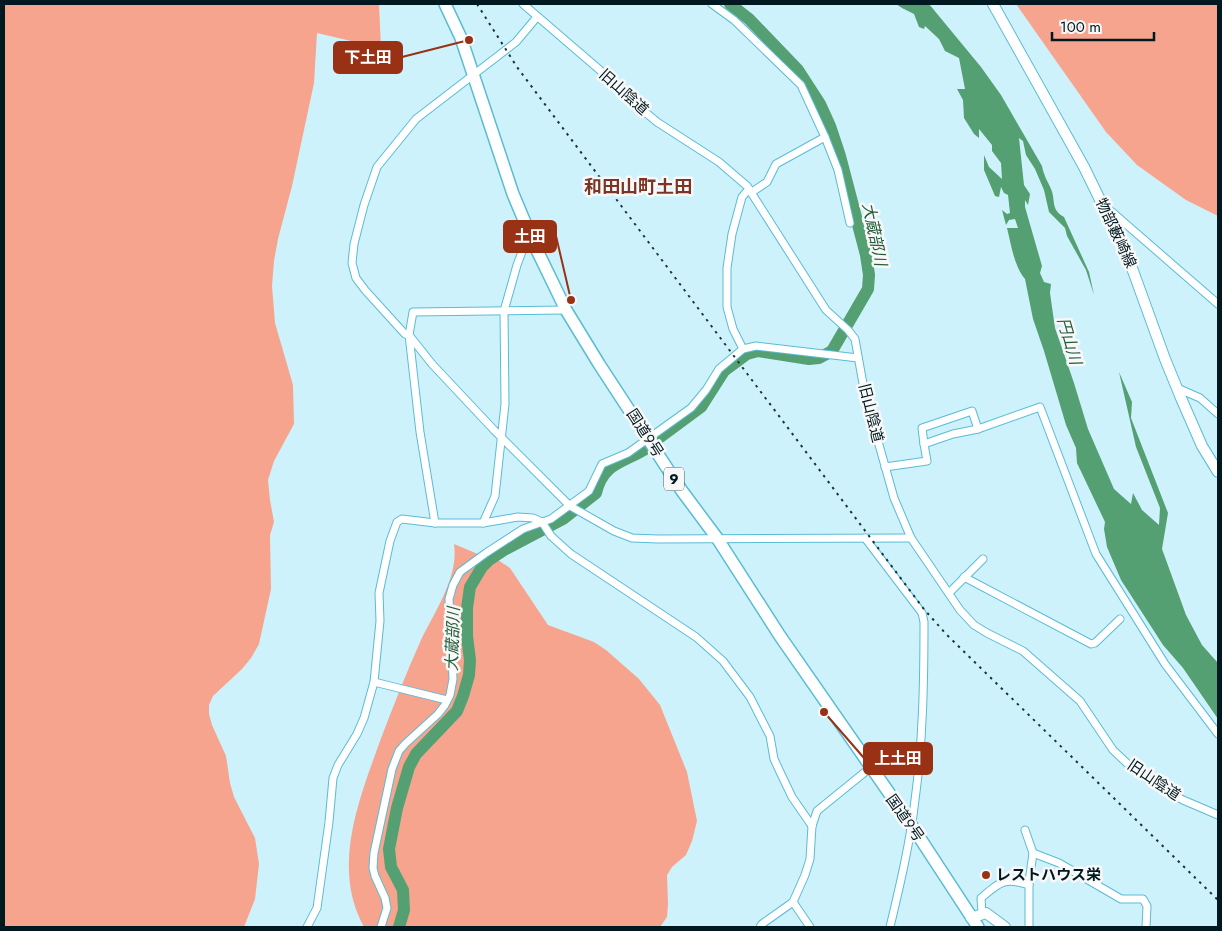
<svg xmlns="http://www.w3.org/2000/svg" width="1222" height="931" viewBox="0 0 1222 931" font-family="Jost,'Noto Sans JP',sans-serif">
	<style>
		.forest { fill: #f6a48e }
		.water { fill: #54a072 }
		.lines { fill: none; stroke-linecap: round; stroke-linejoin: round }
		.river { stroke: #54a072; stroke-width: 12 }
		.minor-casing { stroke: #59bcd4; stroke-width: 9 }
		.secondary-casing { stroke: #59bcd4; stroke-width: 12 }
		.trunk-casing { stroke: #59bcd4; stroke-width: 14 }
		.minor { stroke: #fff; stroke-width: 7 }
		.secondary { stroke: #fff; stroke-width: 10 }
		.trunk { stroke: #fff; stroke-width: 11 }
		.rail { stroke: #19333a; stroke-width: 2; stroke-dasharray: 2.5 5; stroke-linecap: butt }
		.poi-dot { fill: #993115; stroke: #f8f8f8; stroke-width: 2 }
		.labels { text-anchor: middle; stroke-width: 5; stroke-linejoin: round; paint-order: stroke }
		.shield { fill: #f8f8f8; stroke: #4a5c61; stroke-width: 1 }
		.shield-label { font-size: 14px; font-weight: bold; fill: #001920 }
		.street-label { font-size: 15px; fill: #001920; stroke: #f8f8f8 }
		.poi-label { font-size: 15px; font-weight: bold; fill: #001920; stroke: #f8f8f8; text-anchor: start }
		.water-label { font-size: 16px; font-style: italic; fill: #245c3c; stroke: #f8f8f8 }
		.quarter-label { font-size: 18px; font-weight: bold; fill: #7a3524; stroke: #f8f8f8 }
		.leader { fill: none; stroke: #993115; stroke-width: 2 }
		.callout-dot { fill: #993115; stroke: #f8f8f8; stroke-width: 2 }
		.callout { fill: #993115; stroke: #993115; stroke-width: 2 }
		.callout-label { font-size: 16px; text-anchor: middle; font-weight: bold; fill: #fff }
	</style>
	<rect width="100%" height="100%" fill="#cef2fc"/>
	<!-- forest -->
	<g class="forest">
		<polygon points="4,4 379,4 381,48 317,33 314,83 292,186 278,239 274,261 272,286 275,323 293,385 294,424 274,461 268,480 270,500 274,522 270,535 271,589 259,644 251,658 242,669 213,696 209,705 209,714 212,725 226,756 230,783 234,797 255,838 259,864 255,899 244,927 4,927"/>
		<polygon points="1016,4 1218,4 1218,216 1186,200 1137,165 1106,132"/>
		<path d="M454 544 485 557 498 560 510 568 548 625 594 642 606 650 639 679 660 705 687 772 697 821 692 841 686 855 672 867 667 875 668 904 667 917 660 927H364C331 867 359 800 380 741 393 707 406 673 421 640 435 611 459 576 454 544Z"/>
	</g>
	<!-- water -->
	<path class="water" d="M896 4H929L981 67 1001 95 1042 166C1044 176 1047 180 1051 189 1056 200 1050 209 1064 217L1089 272 1094 295 1086 270 1067 236 1065 228 1049 212 1044 190 1035 169 1026 155 1023 141 1019 138 1024 185 1030 194 1028 205 1025 200V207L1042 266 1040 273 1044 282 1051 284 1050 293 1055 328 1074 383 1088 429 1114 489 1131 504 1133 493 1142 510 1159 525 1160 508 1136 447 1119 372 1132 402 1131 418 1168 513 1162 549 1186 615 1202 645 1218 663V719L1183 668 1163 645 1121 580 1107 547 1104 529 1105 522 1077 463 1076 448 1066 425 1044 351 1033 319 1025 279C1014 266 1011 244 1007 228H1018L1015 219 1009 220 1006 225 1002 210 1007 214 1010 213 1008 195 1004 193 1001 187 999 197 995 196 984 170V155L989 167 1002 179 1001 163 992 151V145L979 129V138L974 134 964 118 963 100 957 89H965L959 58 945 51 939 39 925 26 924 29 919 27 914 14 902 8Z"/>
	<g class="lines">
		<!-- river -->
		<g class="river">
			<polyline points="659,438 701,407 724,371 747,354 758,351 809,359 819,358 832,351 868,289 869,275 866,255 840,156 830,126 820,104 798,70 749,19 730,4"/>
			<path d="M399 927 404 910 403 890 391 867 389 849 397 808 409 767 416 754 457 711 463 696 469 675 470 660 467 636V608L470 587 482 567 489 560 504 550 563 519 596 493C603 462 624 463 647 448"/>
		</g>
		<!-- minor casing -->
		<g class="minor-casing">
			<g id="minor">
				<polyline points="523,4 616,84 632,101 657,122 719,162 747,186 826,310 848,330 855,339 865,395 894,498 911,538 960,610 974,625 987,633 1023,651 1080,701 1113,750 1131,767 1159,787 1183,800 1218,815"/>
				<polyline points="712,4 734,20 801,85 825,137 776,164 767,182 752,192"/>
				<polyline points="537,17 516,42 416,119 377,167 364,205 354,244 352,263 356,278 365,290 394,322 405,334 409,335 432,364 494,430 570,506 614,531 632,538 658,539 911,538"/>
				<polyline points="825,137 838,170 850,223"/>
				<polyline points="1104,207 1112,212 1218,304"/>
				<polyline points="743,349 733,329 727,307 727,268 732,234 742,197 749,189"/>
				<polyline points="1177,388 1200,398 1218,414"/>
				<polyline points="924,444 922,428 972,411 978,429"/>
				<polyline points="885,467 927,461 924,444 953,434 978,429 1040,407 1096,554 1165,664 1218,734"/>
				<polyline points="435,523 420,432 409,335 413,312 566,310"/>
				<polyline points="483,523 495,496 505,404 504,311 517,265 525,244 531,237"/>
				<path d="M865 538 922 613 924 622C924 681 923 741 915 800 910 843 900 885 890 927"/>
				<polyline points="964,577 1091,644 1095,643 1120,619"/>
				<polyline points="949,593 983,559"/>
				<polyline points="374,682 447,700"/>
				<polyline points="1025,830 1033,853 1029,882 1029,927"/>
				<polyline points="1033,853 1059,863 1121,899 1143,899 1147,906 1146,927"/>
				<polyline points="793,902 810,927"/>
				<path d="M982 913 981 898C1000 882 1004 877 1029 885"/>
				<polyline points="307,927 317,908 329,822 333,778 338,765 357,734 364,718 374,682 380,621 379,593 390,541 397,522 402,519 435,523 483,523 518,517 533,518 542,522 551,536 571,554 696,637 723,661 750,697 770,736 774,759 781,774 792,797 812,826"/>
				<polyline points="381,927 387,908 385,898 375,876 373,868 374,853 392,769 399,751 405,744 438,714 445,705 450,695 453,679 449,599 453,585 460,572 486,553 523,529 551,519 589,491 602,464 628,453 691,408 706,390 719,369 743,349 756,346 858,358"/>
				<polyline points="760,927 762,924 793,902 805,875 810,859 812,826 817,811 870,768"/>
			</g>
		</g>
		<!-- secondary casing -->
		<g class="secondary-casing">
			<g id="secondary">
				<polyline points="993,4 1084,167 1128,257 1165,359 1181,398 1202,446 1218,472"/>
				<polyline points="971,918 986,913 1005,927"/>
			</g>
		</g>
		<!-- trunk casing -->
		<g class="trunk-casing">
			<polyline id="trunk" points="445,4 461,38 513,194 534,244 566,310 599,364 682,491 717,538 780,636 912,826 978,927"/>
		</g>
		<!-- minor -->
		<use href="#minor" class="minor"/>
		<!-- secondary -->
		<use href="#secondary" class="secondary"/>
		<!-- trunk -->
		<use href="#trunk" class="trunk"/>
		<!-- rail -->
		<polyline class="rail" points="477,4 517,67 923,608 946,634 1218,900"/>
	</g>
	<!-- markers -->
	<circle class="poi-dot" cx="986" cy="875" r="5"/>
	<g class="labels">
		<!-- shield labels -->
		<rect class="shield" x="664" y="467.5" width="20" height="23" rx="4"/>
		<g class="shield-label">
			<text x="674" y="484">9</text>
		</g>
		<!-- street labels -->
		<g class="street-label">
			<text transform="translate(624 92) rotate(42)" y="5">旧山陰道</text>
			<text transform="translate(1116 233) rotate(65)" y="5">物部藪崎線</text>
			<text transform="translate(871 413) rotate(76)" y="5">旧山陰道</text>
			<text transform="translate(645 433) rotate(57)" y="5">国道9号</text>
			<text transform="translate(1154 780) rotate(34)" y="5">旧山陰道</text>
			<text transform="translate(905 818) rotate(55)" y="5">国道9号</text>
		</g>
		<!-- poi labels -->
		<g class="poi-label">
			<text x="996" y="880">レストハウス栄</text>
		</g>
		<!-- water labels -->
		<g class="water-label">
			<text transform="translate(875 234) rotate(78)" y="6">大蔵部川</text>
			<text transform="translate(1070 341) rotate(74)" y="6">円山川</text>
			<text transform="translate(452 639) rotate(-88)" y="6">大蔵部川</text>
		</g>
		<!-- quarter labels -->
		<g class="quarter-label">
			<text x="638" y="193">和田山町土田</text>
		</g>
	</g>
	<!-- callouts -->
	<path class="leader" d="M469 40L402 57M571 300L556 236M824 712L864 758"/>
	<g class="callout-dot">
		<circle cx="469" cy="40" r="5"/>
		<circle cx="571" cy="300" r="5"/>
		<circle cx="824" cy="712" r="5"/>
	</g>
	<g class="callout">
		<rect x="334" y="42" width="68" height="31" rx="5"/>
		<rect x="504" y="221" width="52" height="31" rx="5"/>
		<rect x="864" y="743" width="68" height="31" rx="5"/>
	</g>
	<g class="callout-label">
		<text x="368" y="63">下土田</text>
		<text x="530" y="242">土田</text>
		<text x="898" y="764">上土田</text>
	</g>
	<!-- border -->
	<rect width="1222" height="931" fill="none" stroke="#001920" stroke-width="10"/>
	<!-- scale -->
	<path d="M1052 32v8h102v-8" fill="none" stroke="#001920" stroke-width="2.5"/>
	<text x="1060" y="32" font-size="15" fill="#001920" stroke="#f8f8f8" stroke-width="4" paint-order="stroke">100 m</text>
</svg>
